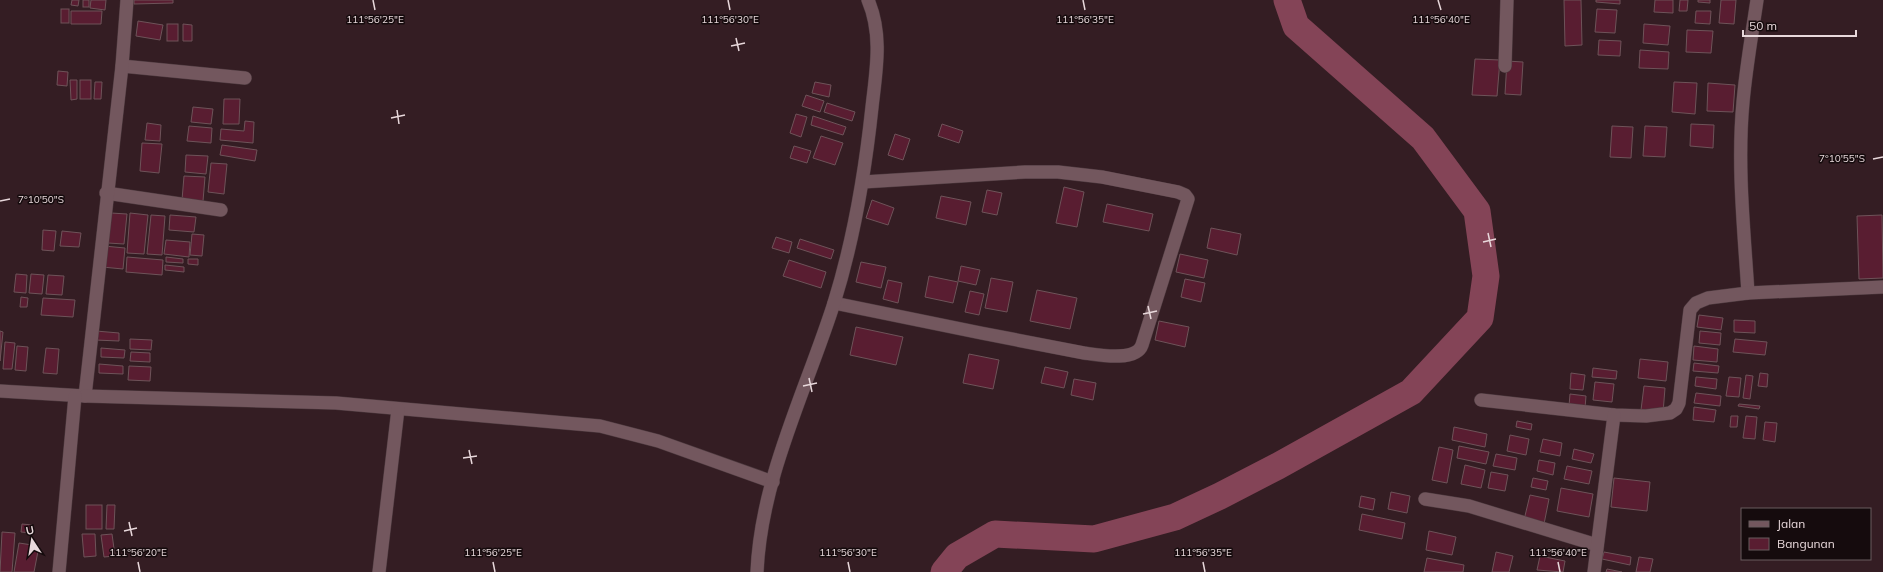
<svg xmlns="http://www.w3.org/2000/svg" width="1883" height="572" viewBox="0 0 1883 572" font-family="Mulish,sans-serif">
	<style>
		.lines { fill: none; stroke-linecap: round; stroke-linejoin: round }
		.river { stroke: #844457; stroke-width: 27 }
		.building { fill: #591d31; stroke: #6e5359 }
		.street-casing { stroke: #4c393e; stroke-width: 14 }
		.street { stroke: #73575e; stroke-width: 13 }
		.ticks { fill: none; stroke: #e8d8db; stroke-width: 1.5 }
		.ticks-label { font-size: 10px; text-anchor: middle; fill: #e8d8db; stroke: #150b0d; stroke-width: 3; stroke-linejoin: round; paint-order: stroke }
	</style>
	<rect width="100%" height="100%" fill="#341d23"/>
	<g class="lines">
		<!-- river -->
		<polyline class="river" points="944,572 957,556 995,534 1094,539 1175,517 1220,496 1278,466 1411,392 1480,318 1486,276 1477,211 1423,138 1296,26 1287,0"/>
	</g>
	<!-- building -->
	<g class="building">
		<polygon points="72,0 79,0 78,6 71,5"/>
		<rect x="83" y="0" width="6" height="7"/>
		<polygon points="91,0 106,0 105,10 90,8"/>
		<polygon points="134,0 173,0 173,3 134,4"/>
		<polygon points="1564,0 1581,0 1582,45 1565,46"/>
		<polygon points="1596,0 1620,0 1620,4 1596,2"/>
		<polygon points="1655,0 1673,0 1673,13 1654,12"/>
		<polygon points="1680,0 1688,0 1687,11 1679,11"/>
		<polygon points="1698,0 1710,0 1710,3 1698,2"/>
		<polygon points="1721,0 1736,0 1734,24 1719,23"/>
		<rect x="61" y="9" width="8" height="14"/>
		<polygon points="1597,9 1617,10 1615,33 1595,32"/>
		<polygon points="71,11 102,11 101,24 71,24"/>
		<polygon points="1696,11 1711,11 1710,24 1695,23"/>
		<polygon points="138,21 163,25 160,40 136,36"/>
		<rect x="167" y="24" width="11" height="17"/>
		<polygon points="183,24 192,25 192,41 183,41"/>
		<polygon points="1644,24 1670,26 1668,45 1643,43"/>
		<polygon points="1687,30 1713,31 1711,53 1686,52"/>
		<polygon points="1599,40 1621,41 1620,56 1598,55"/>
		<polygon points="1640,50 1669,52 1668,69 1639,68"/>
		<polygon points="1475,59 1500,60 1497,96 1472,95"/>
		<polygon points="1507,61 1523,62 1521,95 1505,94"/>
		<polygon points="58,71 68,72 67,86 57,85"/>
		<polygon points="70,80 77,80 77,99 71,100"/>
		<rect x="80" y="80" width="11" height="19"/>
		<polygon points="95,82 102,82 101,99 94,99"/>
		<polygon points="815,82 831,85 829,97 812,93"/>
		<polygon points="1674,82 1697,83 1695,114 1672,112"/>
		<polygon points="1708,83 1735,85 1733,112 1707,111"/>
		<polygon points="806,95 824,101 820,112 802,106"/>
		<polygon points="224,99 240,99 239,124 223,124"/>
		<polygon points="827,103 855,112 852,121 824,112"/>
		<polygon points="193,107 213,109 211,124 191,122"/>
		<polygon points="796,114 807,117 801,137 790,133"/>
		<polygon points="813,116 846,127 843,135 811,125"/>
		<polygon points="245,121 254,122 253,143 220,140 221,129 244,131"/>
		<polygon points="147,123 161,125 160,141 145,140"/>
		<polygon points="942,124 963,131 959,143 938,136"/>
		<polygon points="1691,124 1714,125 1713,148 1690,146"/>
		<polygon points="189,126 212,128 211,143 187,141"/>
		<polygon points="1612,126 1633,127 1631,158 1610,157"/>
		<polygon points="1645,126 1667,127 1665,157 1643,156"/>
		<polygon points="895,134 910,139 903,160 888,155"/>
		<polygon points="821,136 843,143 835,165 813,158"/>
		<polygon points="142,143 162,144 159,173 140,171"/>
		<polygon points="222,145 257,150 255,161 220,155"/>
		<polygon points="794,146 811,151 807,163 790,158"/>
		<polygon points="186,155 208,156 206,174 185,172"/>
		<polygon points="211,163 227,164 224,194 208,192"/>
		<polygon points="184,176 205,177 203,201 182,200"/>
		<polygon points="1064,187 1084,192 1077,227 1056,223"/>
		<polygon points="987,190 1002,193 997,215 982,212"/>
		<polygon points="941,196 971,202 966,225 936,218"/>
		<polygon points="872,200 894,208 888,225 866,218"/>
		<polygon points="1107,204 1153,214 1149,231 1103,222"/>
		<polygon points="111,213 127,214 124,244 108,243"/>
		<polygon points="130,213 148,215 144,254 127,253"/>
		<polygon points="151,215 165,216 162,255 147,254"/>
		<polygon points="170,215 196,217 194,232 169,230"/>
		<polygon points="1882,215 1883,278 1859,279 1857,216"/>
		<polygon points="1211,228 1241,234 1237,255 1207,248"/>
		<polygon points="43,230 56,231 54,251 42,250"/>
		<polygon points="62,231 81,233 79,247 60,246"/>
		<polygon points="192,234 204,235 202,256 190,255"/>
		<polygon points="776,237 792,242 789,253 772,248"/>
		<polygon points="800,239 834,250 831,259 797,248"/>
		<polygon points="166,240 190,242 189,257 164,254"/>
		<polygon points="104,246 125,248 123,269 102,267"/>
		<polygon points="1180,254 1208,260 1204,278 1176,272"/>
		<polygon points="127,257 163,260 162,275 126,272"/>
		<polygon points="166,257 183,259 183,263 166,262"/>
		<polygon points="188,259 198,259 198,265 188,264"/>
		<polygon points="789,260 826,272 821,288 783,276"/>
		<polygon points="861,262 886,267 881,288 856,282"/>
		<polygon points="165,265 184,267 184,272 165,270"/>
		<polygon points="961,266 980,270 976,285 958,281"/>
		<polygon points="16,274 27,275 26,293 14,292"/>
		<polygon points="31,274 44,275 42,294 29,293"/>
		<polygon points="48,275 64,276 62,295 46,294"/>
		<polygon points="929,276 958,282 953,303 925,297"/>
		<polygon points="991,278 1013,282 1007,312 985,308"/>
		<polygon points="1185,279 1205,283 1201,302 1181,297"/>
		<polygon points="888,280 902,283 898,303 883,299"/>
		<polygon points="1037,290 1077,298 1070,329 1030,321"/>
		<polygon points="970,291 984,294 979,315 965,312"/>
		<polygon points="21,297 28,298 27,307 20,307"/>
		<polygon points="43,298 75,300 73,317 41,315"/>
		<polygon points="1699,315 1723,318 1721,330 1697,327"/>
		<polygon points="1734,320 1755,321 1755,333 1734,332"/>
		<polygon points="1159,321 1189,327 1185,347 1155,340"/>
		<polygon points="856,327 903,337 896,365 850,355"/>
		<polygon points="0,331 3,332 0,361"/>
		<polygon points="96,331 119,333 119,341 95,340"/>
		<polygon points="1700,331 1721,333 1720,345 1699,343"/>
		<polygon points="130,339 152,340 151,350 130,349"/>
		<polygon points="1735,339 1767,342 1765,355 1733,352"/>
		<polygon points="5,342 15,343 12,369 3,369"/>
		<polygon points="17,346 28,347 26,371 15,370"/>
		<polygon points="1694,346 1718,349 1717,362 1693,360"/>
		<polygon points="46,348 59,349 57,374 43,373"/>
		<polygon points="101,348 125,350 124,358 101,357"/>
		<polygon points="131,352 150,353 150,362 130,361"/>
		<polygon points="969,354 999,360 993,389 963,383"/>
		<polygon points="1640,359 1668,362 1666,381 1638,378"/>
		<polygon points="1694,363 1719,366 1718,373 1693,371"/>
		<polygon points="99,364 123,366 123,374 99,373"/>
		<polygon points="129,366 151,367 150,381 128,380"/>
		<polygon points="1045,367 1068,372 1064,388 1041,383"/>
		<polygon points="1593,368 1617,371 1616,379 1592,377"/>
		<polygon points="1571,373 1585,375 1583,390 1570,389"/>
		<polygon points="1760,373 1768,374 1767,387 1758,386"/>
		<polygon points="1746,375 1753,376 1750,399 1743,398"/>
		<polygon points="1696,377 1717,379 1716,389 1695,386"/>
		<polygon points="1729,377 1741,378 1739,397 1726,396"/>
		<polygon points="1074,379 1096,383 1093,400 1071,395"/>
		<polygon points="1595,382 1614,384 1612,402 1593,400"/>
		<polygon points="1644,386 1665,388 1663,413 1641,410"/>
		<polygon points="1696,393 1721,396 1720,406 1694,403"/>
		<polygon points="1570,394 1586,396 1585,408 1569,406"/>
		<polygon points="1739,404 1760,406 1759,409 1738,406"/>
		<polygon points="1694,407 1716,410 1714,422 1693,420"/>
		<polygon points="1731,416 1738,416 1737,427 1730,427"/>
		<polygon points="1746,416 1757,417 1755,439 1743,438"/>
		<polygon points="1517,421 1532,424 1531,430 1516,427"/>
		<polygon points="1765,422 1777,423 1775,442 1763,440"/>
		<polygon points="1454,427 1487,434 1485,447 1452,440"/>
		<polygon points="1510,435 1529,439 1526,455 1507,451"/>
		<polygon points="1543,439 1562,443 1560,456 1540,452"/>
		<polygon points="1459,446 1489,452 1486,464 1457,458"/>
		<polygon points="1439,447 1453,450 1447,483 1432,480"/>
		<polygon points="1574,449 1594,454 1591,463 1572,459"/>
		<polygon points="1496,454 1517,458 1515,470 1493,466"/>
		<polygon points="1539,460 1555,463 1553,475 1537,471"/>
		<polygon points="1465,465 1485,470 1481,488 1461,484"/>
		<polygon points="1567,466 1592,471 1589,484 1564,479"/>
		<polygon points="1491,472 1508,475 1505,491 1488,488"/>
		<polygon points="1533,478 1548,481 1546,490 1531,487"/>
		<polygon points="1614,478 1650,482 1647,511 1611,507"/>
		<polygon points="1561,488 1593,494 1589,517 1557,511"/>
		<polygon points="1391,492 1410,496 1407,513 1388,509"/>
		<polygon points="1530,495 1549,499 1544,524 1524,520"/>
		<polygon points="1361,496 1375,499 1373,510 1359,507"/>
		<rect x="86" y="505" width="16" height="24"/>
		<polygon points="107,505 115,505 114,529 106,529"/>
		<polygon points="1362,514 1405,523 1402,539 1359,530"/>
		<polygon points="22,524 32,525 31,533 21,532"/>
		<polygon points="1429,531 1456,537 1452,555 1426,550"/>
		<polygon points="2,532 15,533 12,572 0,572"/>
		<polygon points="82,534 95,534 96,556 84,557"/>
		<polygon points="112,534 115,556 104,557 101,535"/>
		<polygon points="19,543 39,546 34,572 14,572"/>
		<polygon points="1496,552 1513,556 1509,572 1492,572"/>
		<polygon points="1604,552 1631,557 1630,565 1602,559"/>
		<polygon points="1540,556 1565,561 1563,572 1537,570"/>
		<polygon points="1639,557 1653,559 1650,572 1636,572"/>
		<polygon points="1427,558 1464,565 1463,572 1424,572"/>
		<polygon points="1607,569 1622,572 1606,572"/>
	</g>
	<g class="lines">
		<!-- street casing -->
		<g class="street-casing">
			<g id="street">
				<polyline points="122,66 245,78"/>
				<polyline points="1505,66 1507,0"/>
				<polyline points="106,193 221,210"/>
				<path d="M1748 293C1744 230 1737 165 1743 102 1746 68 1752 34 1757 0"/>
				<path d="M834 303 981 333 1084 353C1099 355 1136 362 1142 345L1188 199 1185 195 1178 192 1102 177 1058 172H1025L863 182"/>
				<polyline points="0,391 85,396 122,66 127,0"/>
				<polyline points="85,396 336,403 600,426 658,441 773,482"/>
				<polyline points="1481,400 1614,415 1646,416 1670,413 1676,409 1679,403 1690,310 1696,303 1708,298 1748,293 1883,287"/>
				<polyline points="1425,499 1469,506 1597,545"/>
				<polyline points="59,572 75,396"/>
				<polyline points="379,572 398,409"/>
				<path d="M757 572C761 478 806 391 834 303 854 239 865 173 872 107 876 71 883 35 868 0"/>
				<polyline points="1594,572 1614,415"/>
			</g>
		</g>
		<!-- street -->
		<use href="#street" class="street"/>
	</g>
	<!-- ticks -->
	<path class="ticks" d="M373 0 375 10M728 0 730 10M1083 0 1085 10M1438 0 1441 10M736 38 739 51M731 46 745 43M397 110 399 124M391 118 405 115M1873 159 1883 157M0 201 10 199M1488 233 1491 247M1483 242 1496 239M1148 306 1151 319M1143 314 1157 311M809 378 812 392M803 386 817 383M469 450 472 464M463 458 477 456M129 522 132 536M124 531 137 528M138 562 140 572M493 562 495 572M848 562 850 572M1203 562 1205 572M1558 562 1560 572"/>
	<g class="ticks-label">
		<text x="375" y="23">111°56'25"E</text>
		<text x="730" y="23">111°56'30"E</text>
		<text x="1085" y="23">111°56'35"E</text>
		<text x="1441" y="23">111°56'40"E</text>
		<text x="1842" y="162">7°10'55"S</text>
		<text x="41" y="203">7°10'50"S</text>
		<text x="138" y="556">111°56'20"E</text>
		<text x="493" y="556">111°56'25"E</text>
		<text x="848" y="556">111°56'30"E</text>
		<text x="1203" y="556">111°56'35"E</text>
		<text x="1558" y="556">111°56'40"E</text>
	</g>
	<!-- legend -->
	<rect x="1741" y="508" width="130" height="52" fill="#150b0d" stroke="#695d5f"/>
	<rect x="1749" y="521" width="20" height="6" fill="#73575e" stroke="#695d5f"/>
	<text x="1777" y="528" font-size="12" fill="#e8d8db">Jalan</text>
	<rect x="1749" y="538" width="20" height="12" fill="#591d31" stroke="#695d5f"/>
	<text x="1777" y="548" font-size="12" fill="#e8d8db">Bangunan</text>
	<!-- north arrow -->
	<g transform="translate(32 540) rotate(348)" stroke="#150b0d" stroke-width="3" paint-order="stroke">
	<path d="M0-3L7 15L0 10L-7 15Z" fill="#e8d8db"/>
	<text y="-6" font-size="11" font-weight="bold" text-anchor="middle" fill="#e8d8db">U</text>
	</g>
	<!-- scale -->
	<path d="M1743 30v6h113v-6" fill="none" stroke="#e8d8db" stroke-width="2"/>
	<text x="1749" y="30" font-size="12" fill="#e8d8db" stroke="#150b0d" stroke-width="3" paint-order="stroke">50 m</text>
</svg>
